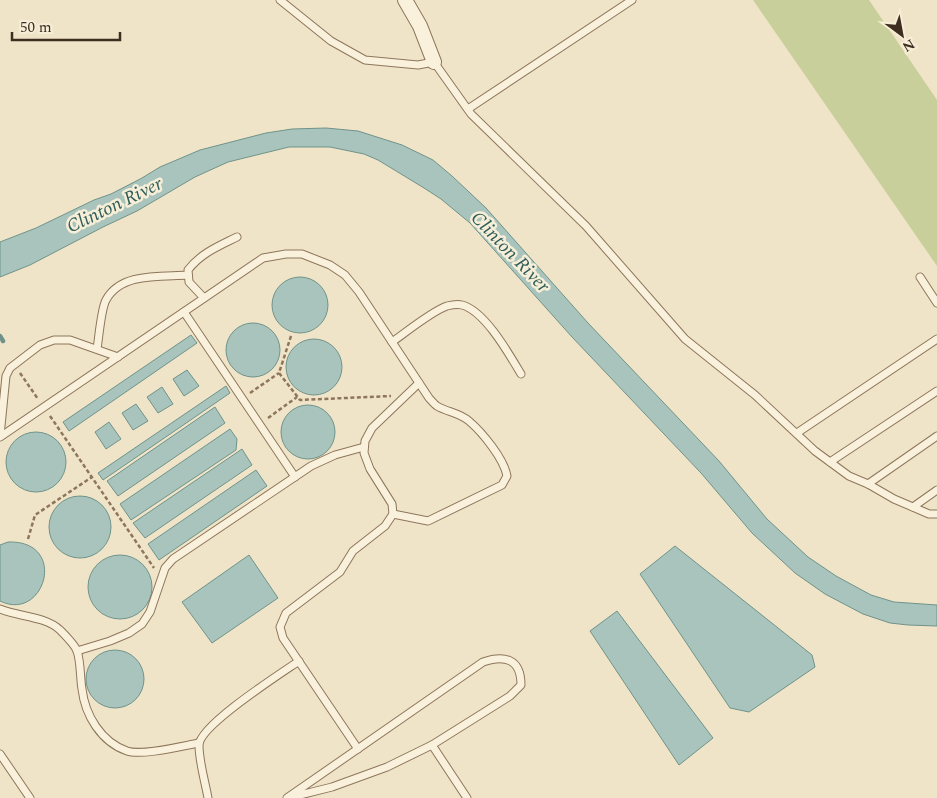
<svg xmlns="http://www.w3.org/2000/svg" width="937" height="798" viewBox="0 0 937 798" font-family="Spectral,serif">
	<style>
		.green { fill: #c9cf9b }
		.water { fill: #a9c4bc; stroke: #6f938a }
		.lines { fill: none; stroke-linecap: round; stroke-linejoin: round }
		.stream { stroke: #6f938a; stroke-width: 4.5 }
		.lane-casing { stroke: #8d765c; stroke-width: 9 }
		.street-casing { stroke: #8d765c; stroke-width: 16 }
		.path { stroke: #8d765c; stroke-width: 2.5; stroke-dasharray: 4 2.5; stroke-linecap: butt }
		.lane { stroke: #faf1dc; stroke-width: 7 }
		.street { stroke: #faf1dc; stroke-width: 14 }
		.labels { text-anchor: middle; stroke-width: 5; stroke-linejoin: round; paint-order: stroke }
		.water-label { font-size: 19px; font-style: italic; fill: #2f5d5a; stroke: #f7eed8 }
	</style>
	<rect width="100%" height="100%" fill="#f0e4c8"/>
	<!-- green -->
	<polygon class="green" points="753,0 869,0 937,100 937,266"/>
	<!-- water -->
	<g class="water">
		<polygon points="326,128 358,131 402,145 433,160 452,176 486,208 588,323 719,461 767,519 808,557 836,576 871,595 894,602 937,605 937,626 908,625 890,623 863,614 825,594 795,573 752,533 701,473 572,337 470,223 441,199 424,188 378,160 364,154 330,147 289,147 228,162 195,177 137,211 103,227 30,265 0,277 0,242 36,228 94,200 111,194 142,178 160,167 200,150 266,133 292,129"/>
		<circle cx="300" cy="305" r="28"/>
		<circle cx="253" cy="350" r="27"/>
		<polygon points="191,335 197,343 69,431 63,422"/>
		<circle cx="314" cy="367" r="28"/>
		<polygon points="187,370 199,386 184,396 173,379"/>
		<polygon points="226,386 230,393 103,480 98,473"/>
		<polygon points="162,387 173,404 158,413 147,397"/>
		<polygon points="136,404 148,421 133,430 122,413"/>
		<circle cx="308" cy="432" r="27"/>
		<polygon points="215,407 225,423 118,496 107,481"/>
		<polygon points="109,422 121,439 106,449 95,432"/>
		<polygon points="230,429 237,439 236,450 131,520 120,504"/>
		<circle cx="36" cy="462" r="30"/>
		<polygon points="242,449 252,465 145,538 133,523"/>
		<polygon points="256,470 267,486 159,560 148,544"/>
		<circle cx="80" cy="527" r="31"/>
		<path d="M8 542C69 540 45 623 0 601V545Z"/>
		<polygon points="675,546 812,655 815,667 749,712 730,708 640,574"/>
		<polygon points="249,555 278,598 212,643 182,602"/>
		<circle cx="120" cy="587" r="32"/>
		<polygon points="617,611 713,738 679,765 590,631"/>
		<circle cx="115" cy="679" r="29"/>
	</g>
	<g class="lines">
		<!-- stream -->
		<polyline class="stream" points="0,336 3,341"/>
		<!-- lane casing -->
		<g class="lane-casing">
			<g id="lane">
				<polyline points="280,0 331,41 365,60 418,65 434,62 471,114 586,226 685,339 755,395 815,451 849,476 868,484 894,499 929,514 937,514"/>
				<polyline points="468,109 632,0"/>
				<polyline points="920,277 937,303"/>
				<path d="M204 298 189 282 188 270C201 253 219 246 237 237"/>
				<polyline points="184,312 295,477"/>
				<path d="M392 342C405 333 432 311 447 306 451 305 458 304 462 305 485 311 509 354 521 374"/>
				<path d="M97 349C99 337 101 309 106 300 121 272 162 277 188 275"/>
				<polyline points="797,433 937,339"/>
				<polyline points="0,436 6,376 10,368 40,345 54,340 70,340 118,357"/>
				<path d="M0 437 263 258 286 254H302L330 265 345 275 359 292 429 398C431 400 434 404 437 406 447 412 460 413 469 421 483 433 504 459 507 476L502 485 428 521 393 514"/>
				<polyline points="830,462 937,391"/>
				<polyline points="868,484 937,436"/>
				<polyline points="913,507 937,490"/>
				<path d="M0 609C19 617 45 616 60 630 65 635 75 645 77 651 81 662 80 678 82 689 85 715 101 742 127 751 142 756 182 746 199 743"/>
				<polyline points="77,651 110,641 129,633 142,624 150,612 165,568 173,559 311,466 335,455 364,447"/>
				<polyline points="432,745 467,798"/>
				<polyline points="358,749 283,638 280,627 286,613 340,572 353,551 385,526 393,514 392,504 370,469 364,453 365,441 372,428 419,383"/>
				<polyline points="0,754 30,798"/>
				<path d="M208 798C205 781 199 762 199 745 200 725 280 674 299 661"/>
				<path d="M287 798 483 662C504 655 521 658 521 685L510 696 432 745 387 767 332 787 288 798"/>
			</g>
		</g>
		<!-- street casing -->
		<g class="street-casing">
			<polyline id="street" points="405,0 420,26 434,62"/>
		</g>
		<!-- path -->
		<g class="path">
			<polyline points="291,336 279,373 300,400 391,396"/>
			<polyline points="20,373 38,399"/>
			<polyline points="250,393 279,373"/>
			<polyline points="50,416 154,568"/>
			<polyline points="268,418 297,397"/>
			<polyline points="28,539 35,515 92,477"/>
		</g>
		<!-- lane -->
		<use href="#lane" class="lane"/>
		<!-- street -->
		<use href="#street" class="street"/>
	</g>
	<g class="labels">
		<!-- water labels -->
		<g class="water-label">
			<text transform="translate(114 204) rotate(-26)" y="7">Clinton River</text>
			<text transform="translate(511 251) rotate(46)" y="7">Clinton River</text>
		</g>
	</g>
	<!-- north arrow -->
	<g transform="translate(902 35) rotate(148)" stroke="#f7eed8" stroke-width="4" paint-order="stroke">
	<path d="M0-4L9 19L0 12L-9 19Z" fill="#3d2e20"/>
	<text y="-8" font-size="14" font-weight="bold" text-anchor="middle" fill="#3d2e20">N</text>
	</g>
	<!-- scale -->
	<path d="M12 32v8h108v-8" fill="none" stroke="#3d2e20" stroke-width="2.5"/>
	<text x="20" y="32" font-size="15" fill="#3d2e20" stroke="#f7eed8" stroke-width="4" paint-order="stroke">50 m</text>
</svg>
